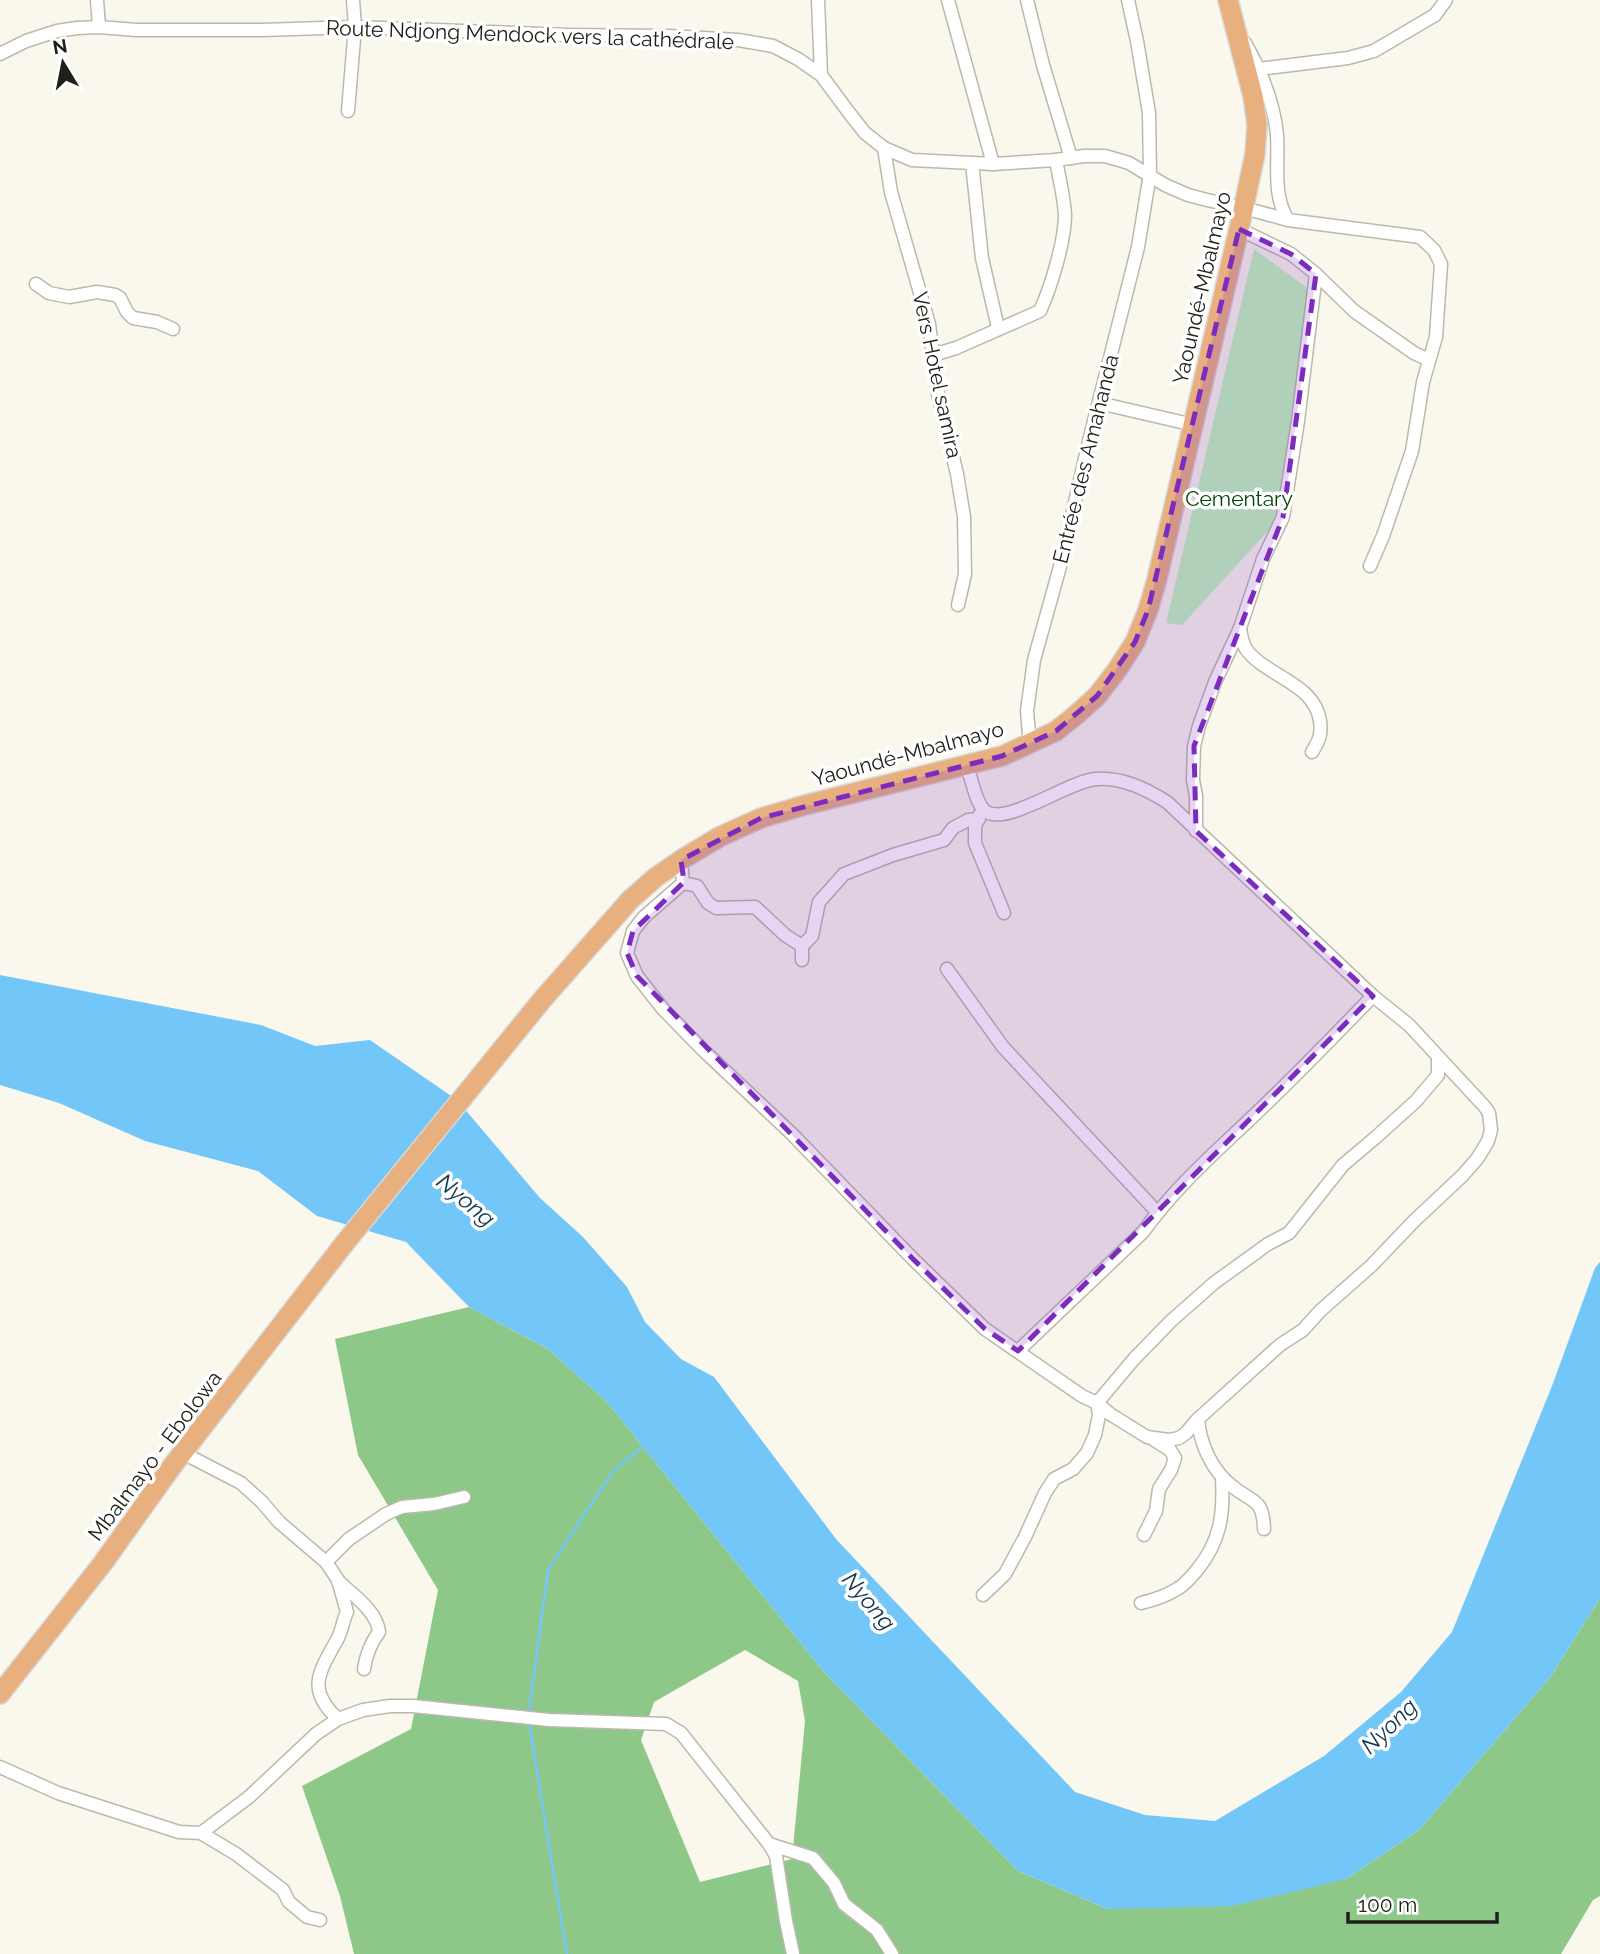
<svg xmlns="http://www.w3.org/2000/svg" width="1600" height="1954" viewBox="0 0 1600 1954" font-family="Raleway,sans-serif">
	<style>
		.green { fill: #bdf9b9 }
		.forest { fill: #8dc889; fill-rule: evenodd }
		.water { fill: #73c6f8 }
		.lines { fill: none; stroke-linecap: round; stroke-linejoin: round }
		.stream { stroke: #73c6f8; stroke-width: 2.5 }
		.minor-casing { stroke: #bbb9ae; stroke-width: 15 }
		.highway-casing { stroke: #d7d7d6; stroke-width: 22 }
		.minor { stroke: #fff; stroke-width: 12 }
		.highway { stroke: #e8af7f; stroke-width: 19 }
		.marked { fill: #7b2cbf; fill-opacity: 0.2; stroke: #7b2cbf; stroke-width: 5; stroke-dasharray: 14 9; stroke-linejoin: round }
		.labels { text-anchor: middle; stroke-width: 7; stroke-linejoin: round; paint-order: stroke }
		.street-label { font-size: 21px; fill: #20201b; stroke: #fff }
		.park-label { font-size: 21px; fill: #034405; stroke: #fff }
		.water-label { font-size: 23px; font-style: italic; fill: #12374c; stroke: #fff }
	</style>
	<rect width="100%" height="100%" fill="#faf8ec"/>
	<!-- green -->
	<polygon class="green" points="1254,249 1317,295 1278,520 1182,625 1166,623"/>
	<!-- forest -->
	<path class="forest" d="M469 1307 548 1349 607 1402 824 1672 1018 1871 1108 1909 1346 1879 1419 1830 1551 1676 1600 1598V1896L1593 1900 1561 1954H354L340 1896 302 1786 411 1729 438 1590 358 1455 335 1339ZM745 1650 798 1681 805 1721 792 1859 700 1882 641 1740 654 1702Z"/>
	<!-- water -->
	<polygon class="water" points="0,975 261,1025 315,1046 370,1040 457,1100 540,1198 583,1237 627,1287 645,1322 681,1359 714,1377 836,1539 1075,1792 1145,1815 1215,1821 1324,1756 1401,1692 1452,1632 1552,1386 1595,1268 1600,1262 1600,1598 1551,1676 1419,1830 1346,1879 1233,1906 1108,1909 1018,1871 824,1672 607,1402 548,1349 469,1307 406,1242 317,1216 258,1171 145,1141 59,1103 0,1085"/>
	<g class="lines">
		<!-- stream -->
		<g class="stream">
			<polyline points="529,1712 548,1570 613,1471 643,1446"/>
			<polyline points="529,1722 567,1954"/>
		</g>
		<!-- minor casing -->
		<g class="minor-casing">
			<g id="minor">
				<polyline points="97,0 99,27"/>
				<polyline points="818,0 821,75"/>
				<polyline points="948,0 993,164"/>
				<polyline points="1027,0 1043,65 1071,158"/>
				<path d="M1245 43C1261 71 1274 103 1277 135 1279 163 1272 195 1288 220"/>
				<polyline points="0,54 26,41 57,31 77,28 99,27 137,30 262,30 355,27 569,35 668,36 738,40 773,46 798,59 821,75 850,114 865,133 884,148 912,160 993,164 1056,160 1084,156 1105,156 1129,163 1165,185 1188,195 1207,200 1244,208 1288,220 1420,237 1434,250 1441,264 1436,337 1423,382 1412,451 1383,536 1370,566"/>
				<polyline points="1259,69 1348,58 1374,51 1435,15 1446,0"/>
				<polyline points="348,111 355,27 353,0"/>
				<polyline points="884,148 891,192 929,324 938,394 957,474 964,517 965,574 958,605"/>
				<polyline points="972,163 982,258 998,328"/>
				<polyline points="1239,229 1291,254 1316,274 1354,311 1414,353 1429,360"/>
				<polyline points="36,284 49,293 69,297 97,292 115,295 120,298 127,312 133,318 157,322 173,329"/>
				<path d="M933 355 956 348 1040 311C1051 287 1065 241 1065 215 1064 196 1059 178 1056 160"/>
				<polyline points="1099,403 1194,425"/>
				<path d="M1240 628C1241 635 1242 643 1246 649 1265 676 1315 683 1320 721 1322 734 1319 741 1312 752"/>
				<polyline points="1030,745 1027,711 1034,660 1061,563 1089,441 1138,247 1150,174 1149,113 1137,41 1128,0"/>
				<polyline points="980,814 975,826 975,843 1004,913"/>
				<polyline points="1196,831 1196,796 1193,780 1194,746 1199,726 1215,682 1240,628 1263,559 1283,517 1298,421 1316,274"/>
				<path d="M681 860 683 883 644 917 633 931 627 953 637 976 663 1009 703 1050 792 1134 912 1258 985 1329 1082 1396 1097 1403 1110 1414 1147 1437 1169 1440 1179 1438 1186 1433 1198 1419 1280 1345 1303 1330 1320 1311 1371 1266 1415 1220 1462 1176 1477 1159 1488 1141 1491 1130 1489 1113 1485 1107 1409 1025 1373 996 1167 802C1146 789 1122 777 1096 779 1068 781 1006 827 985 811 976 804 971 777 967 766"/>
				<polyline points="683,883 697,886 708,903 716,908 755,907 785,935 802,946 802,960"/>
				<polyline points="802,946 812,936 819,902 844,874 893,855 944,840 953,828 968,820 979,819"/>
				<polyline points="947,969 1003,1047 1157,1212"/>
				<path d="M1018 1351 1143 1232C1173 1190 1210 1157 1247 1122 1290 1082 1332 1038 1373 996"/>
				<path d="M1198 1419C1200 1444 1212 1471 1233 1487 1253 1503 1263 1498 1264 1529"/>
				<path d="M183 1453 241 1483 262 1502 279 1522 326 1562 338 1580 347 1612C343 1620 342 1630 338 1638 320 1671 305 1689 338 1719"/>
				<polyline points="1144,1535 1156,1511 1159,1489 1171,1470 1175,1458 1170,1450 1154,1440"/>
				<polyline points="326,1562 349,1539 386,1514 402,1507 434,1504 464,1497"/>
				<path d="M338 1581C353 1595 377 1611 379 1632 370 1644 366 1655 364 1669"/>
				<polyline points="983,1595 1005,1574 1025,1537 1045,1493 1054,1479 1073,1469 1087,1453 1095,1435 1099,1415 1097,1403 1134,1359 1171,1321 1214,1283 1268,1244 1289,1233 1343,1165 1375,1138 1416,1101 1438,1075 1438,1057"/>
				<path d="M1141 1603C1154 1600 1166 1596 1177 1589 1185 1585 1191 1577 1197 1570 1221 1541 1224 1513 1222 1477"/>
				<polyline points="0,1767 58,1793 179,1832 201,1833 249,1797 316,1734 338,1719 363,1710 390,1706 413,1706 549,1720 666,1724 681,1733 769,1844 776,1856 786,1921 793,1954"/>
				<polyline points="201,1833 236,1854 283,1890 289,1902 307,1917 320,1920"/>
				<polyline points="769,1844 813,1858 834,1883 844,1904 877,1930 892,1954"/>
			</g>
		</g>
		<!-- highway casing -->
		<g class="highway-casing">
			<polyline id="highway" points="0,1694 103,1563 170,1469 344,1244 542,1000 630,900 656,877 681,860 719,837 761,818 805,805 1002,756 1056,731 1076,715 1097,696 1117,670 1135,642 1148,610 1157,579 1239,229 1255,154 1257,124 1253,96 1228,0"/>
		</g>
		<!-- minor -->
		<use href="#minor" class="minor"/>
		<!-- highway -->
		<use href="#highway" class="highway"/>
	</g>
	<!-- marked area -->
	<path class="marked" d="M1239 229 1291 254 1316 274 1283 517 1194 746 1196 831 1373 996 1018 1351 985 1329 912 1258 637 976 627 953 633 931 684 882 681 860 761 818 1002 756 1056 731 1097 696 1135 642 1148 610Z"/>
	<g class="labels">
		<!-- street labels -->
		<g class="street-label">
			<text transform="translate(530 35) rotate(2)" y="7">Route Ndjong Mendock vers la cathédrale</text>
			<text transform="translate(1202 288) rotate(-77)" y="7">Yaoundé-Mbalmayo</text>
			<text transform="translate(937 375) rotate(78)" y="7">Vers Hotel samira</text>
			<text transform="translate(1086 459) rotate(-76)" y="7">Entrée des Amahanda</text>
			<text transform="translate(908 754) rotate(-15)" y="7">Yaoundé-Mbalmayo</text>
			<text transform="translate(155 1456) rotate(-53)" y="7">Mbalmayo - Ebolowa</text>
		</g>
		<!-- park labels -->
		<g class="park-label">
			<text x="1239" y="506">Cementary</text>
		</g>
		<!-- water labels -->
		<g class="water-label">
			<text transform="translate(466 1200) rotate(40)" y="8">Nyong</text>
			<text transform="translate(869 1601) rotate(50)" y="8">Nyong</text>
			<text transform="translate(1389 1726) rotate(-44)" y="8">Nyong</text>
		</g>
	</g>
	<!-- north arrow -->
	<g transform="translate(63 63) rotate(350)" stroke="#ffffff" stroke-width="5" paint-order="stroke">
	<path d="M0-5L12 26L0 18L-12 26Z" fill="#20201b"/>
	<text y="-10" font-size="19" font-weight="bold" text-anchor="middle" fill="#20201b">N</text>
	</g>
	<!-- scale -->
	<path d="M1348 1912v10h149v-10" fill="none" stroke="#20201b" stroke-width="3.5"/>
	<text x="1358" y="1912" font-size="21" fill="#20201b" stroke="#ffffff" stroke-width="5" paint-order="stroke">100 m</text>
</svg>
